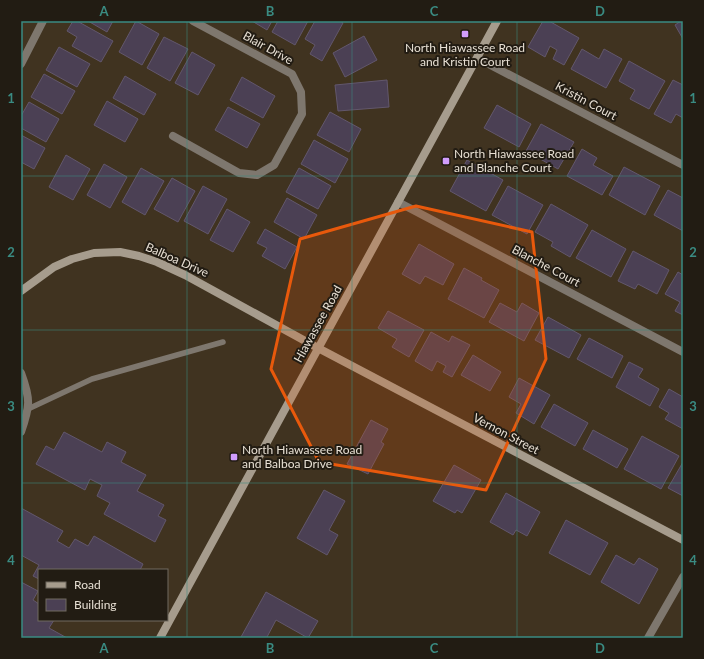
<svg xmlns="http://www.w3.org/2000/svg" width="704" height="659" viewBox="0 0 704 659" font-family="Lato,sans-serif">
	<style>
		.building { fill: #4b4054; stroke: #62576c }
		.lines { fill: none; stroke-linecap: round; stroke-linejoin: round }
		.lane { stroke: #7e776e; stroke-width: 5.5 }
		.street { stroke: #7e776e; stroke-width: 8 }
		.secondary { stroke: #a69c8d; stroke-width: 8 }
		.marked { fill: #e8590c; fill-opacity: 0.2; stroke: #e8590c; stroke-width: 3; stroke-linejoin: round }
		.grid { fill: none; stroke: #3a8b82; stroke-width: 1; stroke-opacity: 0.55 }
		.poi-dot { fill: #d19dfd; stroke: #221c13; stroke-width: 1.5 }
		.labels { text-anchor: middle; stroke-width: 4; stroke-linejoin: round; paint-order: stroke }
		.street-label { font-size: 12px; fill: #e7dfd3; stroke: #221c13 }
		.poi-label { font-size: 12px; fill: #e7dfd3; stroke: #221c13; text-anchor: start }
		.neatline { fill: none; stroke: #3a8b82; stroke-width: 1.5 }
		.grid-label { font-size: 13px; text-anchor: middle; font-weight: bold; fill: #3a8b82 }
	</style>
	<rect width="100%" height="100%" fill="#403320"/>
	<!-- building -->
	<g class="building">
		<polygon points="73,21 77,21 113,41 101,62 72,46 77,37 67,31"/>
		<polygon points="88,21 113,21 107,32"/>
		<polygon points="136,21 159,34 142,65 119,52"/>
		<polygon points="252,21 272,21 267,30"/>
		<polygon points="278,21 308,21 295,45 272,32"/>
		<polygon points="315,21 340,21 343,23 322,61 310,54 315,45 305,39"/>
		<polygon points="543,21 549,21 579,38 564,65 553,59 557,50 550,46 545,57 528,47"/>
		<polygon points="681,21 683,21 683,39 675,25"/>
		<polygon points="364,36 377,60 345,77 333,53"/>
		<polygon points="164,37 188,49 170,81 147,68"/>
		<polygon points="59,47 90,64 77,87 46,70"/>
		<polygon points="582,49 599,59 604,49 622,59 606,88 571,69"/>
		<polygon points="192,52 215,65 198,95 175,83"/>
		<polygon points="629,61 665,81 649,109 630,99 635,90 619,81"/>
		<polygon points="44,74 75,91 62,114 31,97"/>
		<polygon points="125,76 156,94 144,115 113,98"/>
		<polygon points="242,77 275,96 263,118 230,100"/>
		<polygon points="387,80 389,107 338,111 335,85"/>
		<polygon points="673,80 683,85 683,118 676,114 671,123 654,114"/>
		<polygon points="107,101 138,119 125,142 94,125"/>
		<polygon points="29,102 59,119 46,142 21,128 21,116"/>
		<polygon points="497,105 531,124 519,147 484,128"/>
		<polygon points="228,107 260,124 247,148 215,130"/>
		<polygon points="330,112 361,129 349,152 317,135"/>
		<polygon points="541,124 574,142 558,169 526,151"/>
		<polygon points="21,135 45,148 34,169 21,162"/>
		<polygon points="314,140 348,159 335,183 301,164"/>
		<polygon points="582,149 597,158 593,165 613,176 602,195 567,176"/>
		<polygon points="66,155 90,169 73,200 49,187"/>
		<polygon points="467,160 503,180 486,211 450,191"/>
		<polygon points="104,164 127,177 110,208 87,195"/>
		<polygon points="624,167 660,186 645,215 609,195"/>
		<polygon points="141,168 164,181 145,215 122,202"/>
		<polygon points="299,168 331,186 318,209 286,192"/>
		<polygon points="172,178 195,191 178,222 154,209"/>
		<polygon points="203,186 227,199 208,234 184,221"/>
		<polygon points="508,186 543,205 527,234 492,215"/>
		<polygon points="668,190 683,198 683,231 654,215"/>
		<polygon points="287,198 317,215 304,239 274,222"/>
		<polygon points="551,204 588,225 570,257 551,246 553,242 535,232"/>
		<polygon points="227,209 250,222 233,252 210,240"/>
		<polygon points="265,229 297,247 285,269 262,256 267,248 257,243"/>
		<polygon points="592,230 626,249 611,277 576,258"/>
		<polygon points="419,244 454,264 443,285 425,276 420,284 402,274"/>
		<polygon points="633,251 669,270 657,294 638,284 635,289 618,281"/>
		<polygon points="464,268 482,278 481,280 499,290 484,318 448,299"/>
		<polygon points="678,272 683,275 683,315 675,311 680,302 665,294"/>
		<polygon points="500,303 517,312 522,303 539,313 524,341 489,322"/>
		<polygon points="388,311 424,330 409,357 392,347 397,339 378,328"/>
		<polygon points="548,317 581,335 569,358 535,340"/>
		<polygon points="431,332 449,342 452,336 470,345 452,377 443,372 446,366 437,361 432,371 415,361"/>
		<polygon points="589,338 623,356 612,378 577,359"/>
		<polygon points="473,355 501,372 490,391 461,375"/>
		<polygon points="629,362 643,369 638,377 659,389 650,406 616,387"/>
		<polygon points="519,378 550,395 534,424 516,413 521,404 509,397"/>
		<polygon points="669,389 683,397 683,429 665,419 669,413 659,407"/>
		<polygon points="554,404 588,423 575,446 541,427"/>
		<polygon points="371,420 388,429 381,442 384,444 368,474 347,464"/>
		<polygon points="593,430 628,449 617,468 583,449"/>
		<polygon points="64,432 102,452 107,442 126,452 121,462 146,475 137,491 164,505 158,516 166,520 155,542 104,514 110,503 97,496 102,485 90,479 85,490 36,464 46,446 54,450"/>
		<polygon points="642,436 679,456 661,489 624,469"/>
		<polygon points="683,462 683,496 668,488"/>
		<polygon points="454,465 481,480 462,513 457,510 455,513 433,501"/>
		<polygon points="324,490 345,501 329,530 338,535 327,555 297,538"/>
		<polygon points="506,493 540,512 527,536 516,530 513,535 490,522"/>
		<polygon points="21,508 63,531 57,541 69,548 75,539 88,546 94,536 143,564 140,570 39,570 39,579 33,576 39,565 21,555"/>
		<polygon points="566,520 608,543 590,575 549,553"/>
		<polygon points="616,555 634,565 639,558 658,569 639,604 601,582"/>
		<polygon points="21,582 38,591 33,600 39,604 39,620 54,620 49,628 67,638 21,638"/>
		<polygon points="266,592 318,621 308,638 276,620 267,637 270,638 243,638 241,637"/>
	</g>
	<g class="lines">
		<!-- lane -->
		<polyline class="lane" points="28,409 92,379 223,342"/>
		<!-- street -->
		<g class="street">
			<polyline points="477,58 683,165"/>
			<polyline points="21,64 43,21"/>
			<polyline points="173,136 239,173 257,175 274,165 302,114 301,92 292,74 193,21"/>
			<polyline points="398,202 683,352"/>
			<path d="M21 373C31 400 30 406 21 432"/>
			<polyline points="648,638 683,577"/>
		</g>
		<!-- secondary -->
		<g class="secondary">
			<polyline points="21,291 54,267 72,259 94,253 120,252 139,256 157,262 185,275 318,348 683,540"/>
			<polyline points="160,638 497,21"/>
		</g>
	</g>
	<!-- marked area -->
	<path class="marked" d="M416 206 532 232 546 359 486 490 319 462 271 369 300 239Z"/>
	<!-- grid -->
	<path class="grid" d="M187 21V638M352 21V638M517 21V638M21 176H683M21 330H683M21 483H683"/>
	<!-- markers -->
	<g class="poi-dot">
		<rect x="461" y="30" width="8" height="8" rx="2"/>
		<rect x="442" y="157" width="8" height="8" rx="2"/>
		<rect x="230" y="453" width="8" height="8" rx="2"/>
	</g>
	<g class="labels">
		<!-- street labels -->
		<g class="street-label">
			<text transform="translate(268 48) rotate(29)" y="4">Blair Drive</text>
			<text transform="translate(586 101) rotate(28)" y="4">Kristin Court</text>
			<text transform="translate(177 260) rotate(24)" y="4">Balboa Drive</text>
			<text transform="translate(546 266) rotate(28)" y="4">Blanche Court</text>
			<text transform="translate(318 324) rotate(-61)" y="4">Hiawassee Road</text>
			<text transform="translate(506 434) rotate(28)" y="4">Vernon Street</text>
		</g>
		<!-- poi labels -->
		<g class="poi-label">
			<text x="465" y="52" text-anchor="middle">North Hiawassee Road<tspan x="465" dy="14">and Kristin Court</tspan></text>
			<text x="454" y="158">North Hiawassee Road<tspan x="454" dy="14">and Blanche Court</tspan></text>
			<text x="242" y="454">North Hiawassee Road<tspan x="242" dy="14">and Balboa Drive</tspan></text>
		</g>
	</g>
	<!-- border -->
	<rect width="704" height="659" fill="none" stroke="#221c13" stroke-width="44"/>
	<!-- legend -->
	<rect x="38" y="569" width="130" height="52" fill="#221c13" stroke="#716a60"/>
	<rect x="46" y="582" width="20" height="6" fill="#a69c8d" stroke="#716a60"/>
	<text x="74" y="589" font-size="12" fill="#e7dfd3">Road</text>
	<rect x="46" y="599" width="20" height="12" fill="#4b4054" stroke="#716a60"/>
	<text x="74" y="609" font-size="12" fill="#e7dfd3">Building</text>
	<rect x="22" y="22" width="660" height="615" class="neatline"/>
	<g class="grid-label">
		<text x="104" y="16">A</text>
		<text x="270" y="16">B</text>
		<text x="434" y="16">C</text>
		<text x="600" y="16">D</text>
		<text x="11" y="103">1</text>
		<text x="693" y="103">1</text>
		<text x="11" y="257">2</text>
		<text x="693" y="257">2</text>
		<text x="11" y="411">3</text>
		<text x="693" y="411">3</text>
		<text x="11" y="565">4</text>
		<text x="693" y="565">4</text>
		<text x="104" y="653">A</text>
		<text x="270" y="653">B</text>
		<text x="434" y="653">C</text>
		<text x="600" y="653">D</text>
	</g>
</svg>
